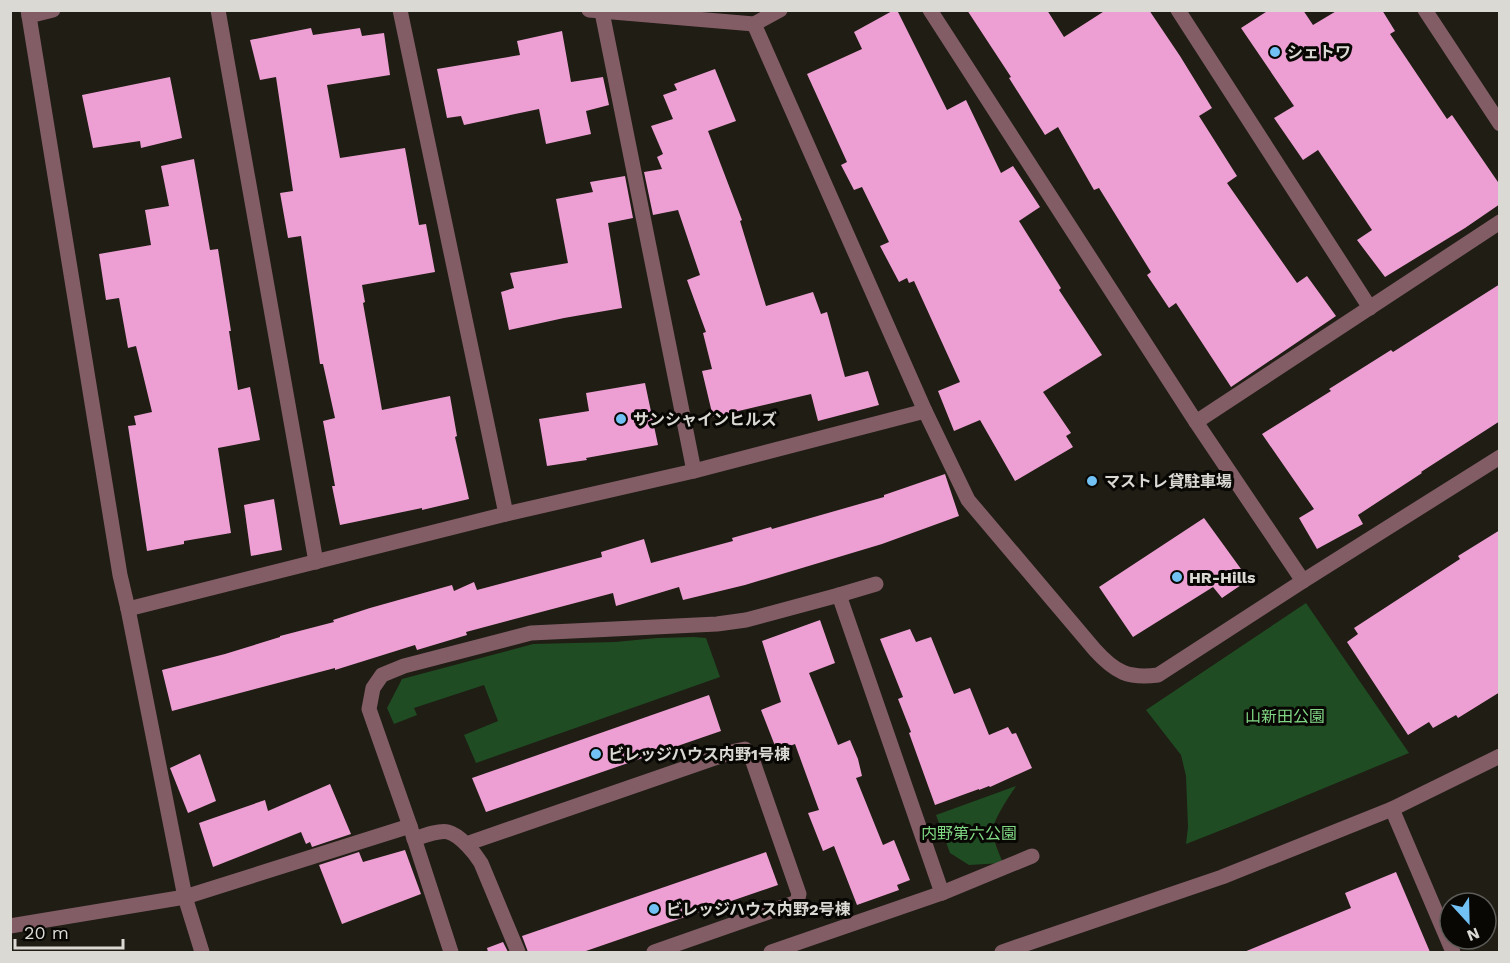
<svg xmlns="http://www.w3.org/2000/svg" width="1510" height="963" viewBox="0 0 1510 963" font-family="'Work Sans','Noto Sans JP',sans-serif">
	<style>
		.green { fill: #1f4c22 }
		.building { fill: #ed9fd3 }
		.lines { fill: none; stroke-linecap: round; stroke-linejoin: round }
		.minor { stroke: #825d66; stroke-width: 15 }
		.poi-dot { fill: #72c1f5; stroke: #080704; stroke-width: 2 }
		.labels { text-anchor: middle; stroke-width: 6; stroke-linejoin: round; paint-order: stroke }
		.poi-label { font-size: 16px; font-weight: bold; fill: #dbd9d3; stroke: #080704; text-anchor: start }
		.park-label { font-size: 16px; fill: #80d784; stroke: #080704 }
	</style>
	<rect width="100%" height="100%" fill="#1f1d14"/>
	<!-- green -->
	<g class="green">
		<polygon points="1306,603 1409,753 1242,822 1186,844 1188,827 1186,776 1181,755 1146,710"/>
		<polygon points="694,637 706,638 720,677 476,763 464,735 498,721 484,685 414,708 417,715 394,724 387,708 402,679 533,644 615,642 657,638"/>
		<path d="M1016 786C1009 797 994 818 993 830 993 841 999 853 1003 863L969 865 950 853 936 815Z"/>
	</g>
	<!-- building -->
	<g class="building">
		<polygon points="894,10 897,10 947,110 966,100 1001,173 1013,166 1040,207 1019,221 1061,288 1059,290 1102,355 1043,392 1071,433 1066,436 1073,447 1015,481 980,420 954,431 938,391 960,382 914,281 909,283 907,278 899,282 880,246 889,242 862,187 854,190 841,165 847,162 807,74 862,49 854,32"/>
		<polygon points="967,10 1047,10 1064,37 1106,10 1149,10 1180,56 1212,108 1199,116 1237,176 1227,183 1297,283 1307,276 1336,316 1231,387 1176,303 1169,308 1147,275 1151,272 1099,188 1094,190 1058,127 1045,135 1009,78 1011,77"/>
		<polygon points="1269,10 1303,10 1313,25 1338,10 1382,10 1395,31 1390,34 1447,119 1452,115 1500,185 1500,204 1465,228 1385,277 1357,240 1372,230 1318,150 1303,160 1274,118 1294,106 1241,28"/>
		<polygon points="311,28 313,35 360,28 362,36 384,33 390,75 327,85 340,158 405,148 419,225 426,224 435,272 362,285 365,302 363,303 382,410 450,396 457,436 455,437 469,499 422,510 422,508 340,525 332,486 335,486 323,421 335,418 323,364 320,364 301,236 288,238 280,193 293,191 276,77 260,80 250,40"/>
		<polygon points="562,31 571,82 603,77 609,105 586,111 591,134 546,144 539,109 464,125 461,116 447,118 437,69 520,55 517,41"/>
		<polygon points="715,69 736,121 708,131 742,220 740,221 766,306 813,292 821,314 827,312 845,377 868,371 879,405 818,421 811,394 713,417 702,371 712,369 703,333 706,332 687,280 700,275 678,210 653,215 644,172 662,169 657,157 663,154 651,126 673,119 663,95 677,90 674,84"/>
		<polygon points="170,77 182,138 141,148 140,141 93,148 82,95"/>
		<polygon points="194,159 210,250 218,249 231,331 229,331 238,390 250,387 260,440 218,448 231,533 184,541 184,544 147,551 128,426 136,425 134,416 152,412 136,346 128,348 119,298 106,300 99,254 151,245 145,210 169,206 161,166"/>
		<polygon points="625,176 633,218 608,223 622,308 564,318 509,330 501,292 514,288 510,273 568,263 556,199 593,192 590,182"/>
		<polygon points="1500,284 1500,421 1421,472 1422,473 1358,515 1363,524 1317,549 1299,518 1314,509 1262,434 1331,391 1329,389 1391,350 1393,352"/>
		<polygon points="645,383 658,445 586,458 587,460 547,466 539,419 589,411 586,393"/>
		<polygon points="945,474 959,516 882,544 745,585 683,600 679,587 616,606 613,593 466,632 467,635 417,650 415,645 335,670 335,668 172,711 162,670 225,654 280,637 280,636 334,622 333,620 370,608 452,585 454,591 474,582 477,590 602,557 601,552 644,539 651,563 733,541 732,538 771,527 772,529 884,497 884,495"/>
		<polygon points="274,499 282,550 251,556 244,505"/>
		<polygon points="1204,518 1241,569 1237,571 1244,583 1222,598 1213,587 1133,637 1099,587"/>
		<polygon points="1500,530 1500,692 1458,718 1456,715 1433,728 1429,722 1408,735 1347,642 1358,634 1354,628 1460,559 1458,556"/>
		<polygon points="820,620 835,663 809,673 838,745 850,740 858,759 862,776 856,778 883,845 894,840 910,880 897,885 899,890 857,905 834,846 823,851 808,813 819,810 795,744 777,751 761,710 781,702 762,641"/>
		<polygon points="910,629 916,642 931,637 954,694 970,688 989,735 1008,727 1012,734 1016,733 1032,768 990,787 989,786 979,790 979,789 935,805 909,733 911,732 898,699 903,697 880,639"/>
		<polygon points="709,695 721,731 486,812 472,778"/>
		<polygon points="200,754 216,801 188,813 170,768"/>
		<polygon points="330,784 351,834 312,847 310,842 306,844 301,832 213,867 199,823 265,800 268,811"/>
		<polygon points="405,850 421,894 342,924 319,865 359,852 363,862"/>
		<polygon points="766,852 778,885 583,952 528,952 522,936"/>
		<polygon points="1396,872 1430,952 1244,952 1351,908 1345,893"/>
		<polygon points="503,942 508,952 488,952 487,948"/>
	</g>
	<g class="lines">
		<!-- minor -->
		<g class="minor">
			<polyline points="28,10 120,575 128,609 185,897 202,952"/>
			<polyline points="218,10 316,562"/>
			<polyline points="400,10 506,514"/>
			<polyline points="589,10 754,24 780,10"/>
			<polyline points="930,10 1196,422 1303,581"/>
			<polyline points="1178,10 1370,308"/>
			<polyline points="1425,10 1500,124"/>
			<polyline points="602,12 694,471"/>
			<polyline points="29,16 53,10"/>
			<path d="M754 24 925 411 968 500 1095 650C1115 672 1128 679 1158 675L1303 581 1500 457"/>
			<polyline points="1196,422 1500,222"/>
			<polyline points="839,595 876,584"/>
			<polyline points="128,609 506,514 694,471 925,411"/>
			<polyline points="1392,809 1453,952"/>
			<path d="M414 839C423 836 439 830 448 832 460 835 475 853 481 863L518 952"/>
			<polyline points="466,844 735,751 745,749 751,756 799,894 797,902 654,952"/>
			<polyline points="942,893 1032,856"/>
			<polyline points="10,926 185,897 410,826"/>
			<polyline points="451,952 410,826 369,709 373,688 382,675 404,666 531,633 717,624 746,620 839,595 942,893 771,952"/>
			<polyline points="1002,952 1222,877 1392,809 1500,756"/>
		</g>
	</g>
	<!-- markers -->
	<g class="poi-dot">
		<circle cx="1275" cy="52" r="6"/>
		<circle cx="621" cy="419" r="6"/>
		<circle cx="1092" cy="481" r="6"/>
		<circle cx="1177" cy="577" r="6"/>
		<circle cx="596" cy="754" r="6"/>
		<circle cx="654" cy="909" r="6"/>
	</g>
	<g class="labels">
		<!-- poi labels -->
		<g class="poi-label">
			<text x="1287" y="58">シェトワ</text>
			<text x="633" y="425">サンシャインヒルズ</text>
			<text x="1104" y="487">マストレ貸駐車場</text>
			<text x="1189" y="583">HR-Hills</text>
			<text x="608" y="760">ビレッジハウス内野1号棟</text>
			<text x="666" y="915">ビレッジハウス内野2号棟</text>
		</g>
		<!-- park labels -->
		<g class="park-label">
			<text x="1285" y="722">山新田公園</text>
			<text x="969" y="839">内野第六公園</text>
		</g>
	</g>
	<!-- border -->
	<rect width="1510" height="963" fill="none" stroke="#dbd9d3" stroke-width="24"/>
	<!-- north arrow -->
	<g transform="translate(1468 921) rotate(158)"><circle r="28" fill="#080704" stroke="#5c5b57" stroke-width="1.5"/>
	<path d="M0-4.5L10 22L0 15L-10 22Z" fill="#72c1f5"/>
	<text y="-9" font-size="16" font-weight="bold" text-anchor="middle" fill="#dbd9d3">N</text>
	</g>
	<!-- scale -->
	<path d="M15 939v9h108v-9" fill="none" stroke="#dbd9d3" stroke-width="3"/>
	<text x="24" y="939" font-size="18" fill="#dbd9d3" stroke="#080704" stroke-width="4.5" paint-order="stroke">20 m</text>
</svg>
